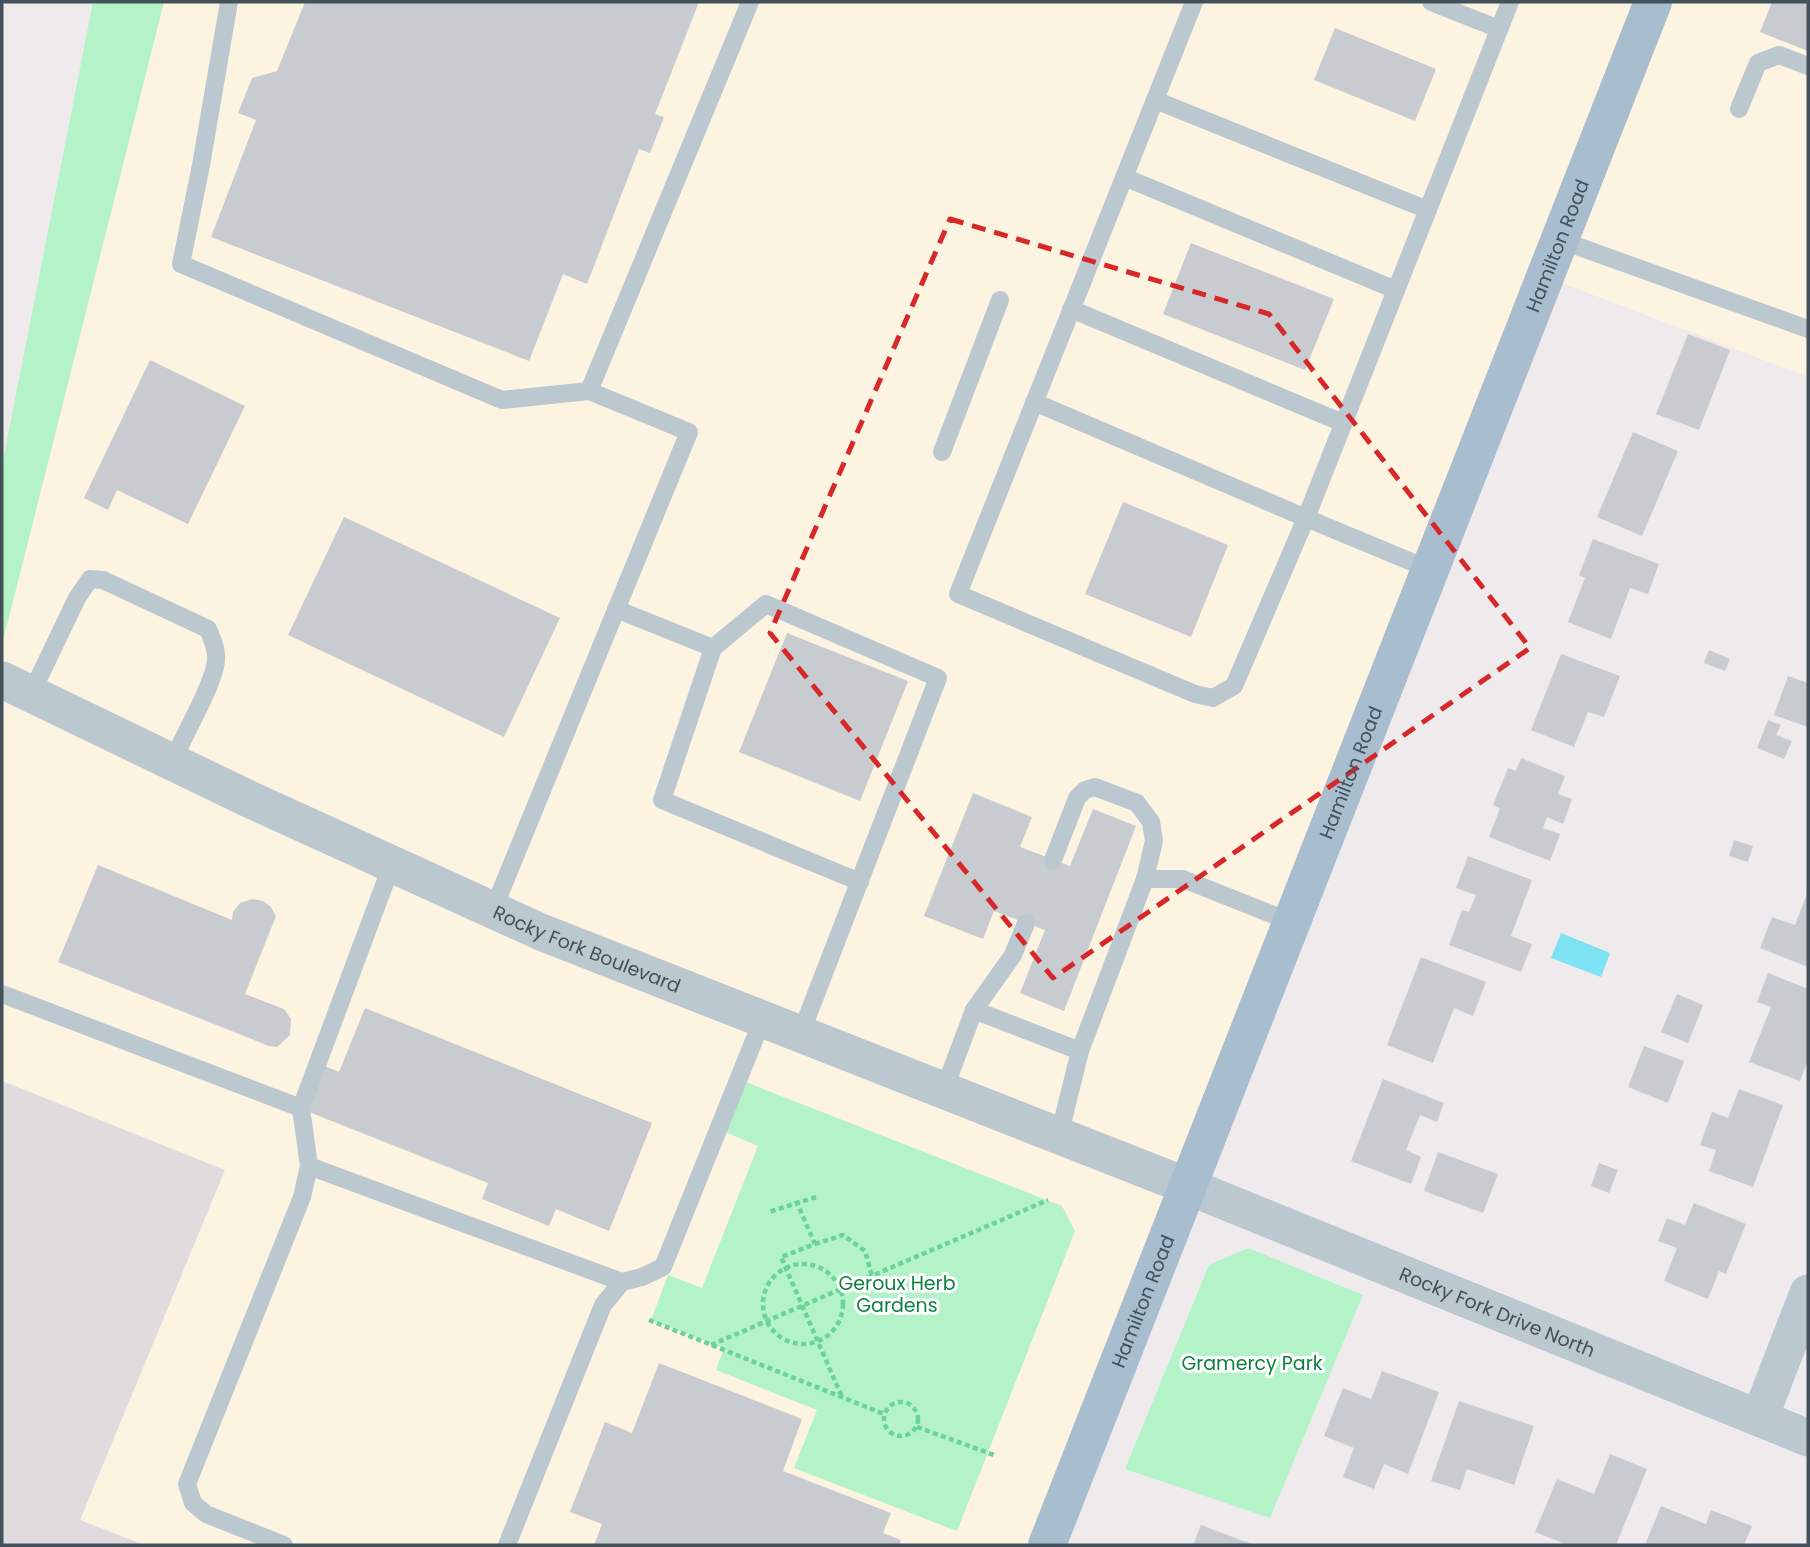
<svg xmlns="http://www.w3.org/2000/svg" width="1810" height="1547" viewBox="0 0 1810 1547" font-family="Poppins,sans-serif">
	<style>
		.commercial { fill: #fdf3e1 }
		.education { fill: #e0dcde }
		.green { fill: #b4f2c8 }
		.water { fill: #7de2f3 }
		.building { fill: #c8ccd1 }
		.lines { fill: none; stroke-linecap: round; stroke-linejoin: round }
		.path { stroke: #6ad398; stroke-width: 4.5; stroke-dasharray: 5 3.5; stroke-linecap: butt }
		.lane { stroke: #bbc8d0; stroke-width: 18 }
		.street { stroke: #bbc8d0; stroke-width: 37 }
		.primary { stroke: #a8bece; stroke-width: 38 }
		.marked { fill: none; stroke: #d62828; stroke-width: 5; stroke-dasharray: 14 9; stroke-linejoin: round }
		.labels { text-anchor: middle; stroke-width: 6; stroke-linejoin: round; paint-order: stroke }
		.street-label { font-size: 19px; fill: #43515b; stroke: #fff }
		.park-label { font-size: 19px; fill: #0e8140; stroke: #fff }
	</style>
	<rect width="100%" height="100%" fill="#efebec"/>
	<!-- commercial -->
	<polygon class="commercial" points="164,2 1808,2 1808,377 1562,283 1057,1545 144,1545 80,1520 224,1170 2,1081 2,642"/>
	<!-- education -->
	<polygon class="education" points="2,1081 225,1170 80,1520 144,1545 2,1545"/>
	<!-- green -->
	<g class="green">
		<polygon points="93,2 164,2 4,637 2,636 2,466"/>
		<polygon points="738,1079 1062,1206 1075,1231 957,1531 794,1468 817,1410 716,1370 724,1348 651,1320 668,1275 702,1288 758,1146 718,1129"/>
		<polygon points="1248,1248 1363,1295 1270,1518 1125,1469 1209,1265"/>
	</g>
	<!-- water -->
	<polygon class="water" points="1561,933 1610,953 1601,977 1551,958"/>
	<!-- building -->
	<g class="building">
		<polygon points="305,2 699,2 655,114 664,117 650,153 639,149 587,284 563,274 529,361 211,237 256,120 238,113 252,78 277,71"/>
		<polygon points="1772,2 1808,2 1808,51 1760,32"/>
		<polygon points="1335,28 1436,69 1415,121 1314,80"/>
		<polygon points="1191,243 1334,299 1305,370 1163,314"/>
		<polygon points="1688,334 1730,350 1699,430 1656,414"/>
		<polygon points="150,360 245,406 188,524 117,490 108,510 84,498"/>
		<polygon points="1633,432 1678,451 1642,536 1597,517"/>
		<polygon points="1123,502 1228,545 1191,637 1085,594"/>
		<polygon points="344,517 560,618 504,737 288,635"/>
		<polygon points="1593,539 1659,564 1648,594 1630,588 1611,639 1568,622 1585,578 1579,575"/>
		<polygon points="787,633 908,681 860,801 739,752"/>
		<polygon points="1709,650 1730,659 1725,671 1704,663"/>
		<polygon points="1561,654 1620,676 1604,717 1588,712 1574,747 1531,730"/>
		<polygon points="1788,676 1808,683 1808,727 1774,715"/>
		<polygon points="1768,720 1781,725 1776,735 1792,741 1784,759 1757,748"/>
		<polygon points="1521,758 1565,776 1558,794 1572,799 1563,824 1547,817 1543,828 1560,834 1550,861 1489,837 1500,808 1493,805 1508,768 1516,771"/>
		<polygon points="973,793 1032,817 1020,847 1070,866 1093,809 1136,826 1064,1011 1020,993 1045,930 994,911 983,939 924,916"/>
		<polygon points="1734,840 1753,846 1748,862 1729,856"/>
		<polygon points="1468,856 1532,880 1511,936 1532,944 1521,972 1449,945 1462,910 1469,912 1476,895 1456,888"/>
		<polygon points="98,865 232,920 233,912 240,903 252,899 263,901 271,907 276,916 245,994 284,1009 291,1019 290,1035 277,1047 269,1046 58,962"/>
		<polygon points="1808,891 1808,967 1760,948 1772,917 1795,925"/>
		<polygon points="1421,957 1486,982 1473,1016 1454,1008 1433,1063 1387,1045"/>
		<polygon points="1768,973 1808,989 1808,1060 1800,1081 1749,1062 1771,1007 1757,1002"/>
		<polygon points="1677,994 1703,1005 1688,1043 1661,1032"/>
		<polygon points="365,1008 652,1123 609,1231 556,1209 549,1226 482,1199 488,1183 304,1110 322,1065 339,1072"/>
		<polygon points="1644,1046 1684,1061 1668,1103 1628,1087"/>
		<polygon points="1383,1079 1444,1103 1437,1122 1420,1115 1406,1150 1421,1157 1411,1184 1351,1161"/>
		<polygon points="1739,1089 1783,1105 1753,1187 1709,1171 1716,1150 1700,1145 1712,1112 1728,1118"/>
		<polygon points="1438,1152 1498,1174 1483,1213 1424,1191"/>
		<polygon points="1599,1163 1618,1170 1609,1193 1591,1186"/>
		<polygon points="1694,1203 1746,1224 1726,1274 1719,1271 1708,1299 1664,1281 1677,1248 1658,1241 1667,1218 1685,1225"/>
		<polygon points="659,1363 802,1419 783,1471 891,1513 883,1533 901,1540 899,1545 594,1545 602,1524 570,1512 605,1422 632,1433"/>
		<polygon points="1382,1371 1439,1392 1408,1474 1384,1464 1374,1489 1343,1477 1354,1448 1324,1436 1343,1388 1371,1399"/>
		<polygon points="1459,1401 1534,1426 1514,1485 1467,1469 1460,1490 1431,1481"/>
		<polygon points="1610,1454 1647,1469 1616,1545 1568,1545 1535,1532 1557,1479 1594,1494"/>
		<polygon points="1661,1506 1706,1524 1711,1510 1752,1526 1744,1545 1645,1545"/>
		<polygon points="1201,1525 1254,1545 1193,1545"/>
	</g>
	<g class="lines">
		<!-- path -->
		<g class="path">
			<polyline points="816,1197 769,1212 797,1203 815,1244 781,1257 842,1397"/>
			<polyline points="815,1244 843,1235 865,1251 872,1276"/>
			<circle cx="803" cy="1304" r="40"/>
			<polyline points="649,1320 884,1414"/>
			<polyline points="711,1345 1048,1200"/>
			<circle cx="901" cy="1419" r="17"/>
			<polyline points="917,1427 994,1455"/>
		</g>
		<!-- lane -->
		<g class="lane">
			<polyline points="229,2 201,165 181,264 502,400 589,391"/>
			<polyline points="1194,2 958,594 1195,694 1213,698 1234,686 1306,518 1431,570"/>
			<polyline points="1431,2 1499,29"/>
			<polyline points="1155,100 1428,210"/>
			<polyline points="1739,109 1758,63 1779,55 1808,66"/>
			<polyline points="1124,177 1396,290"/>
			<polyline points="1560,240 1808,329"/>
			<polyline points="1071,309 1343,423"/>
			<polyline points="1034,402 1306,518 1510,2"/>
			<polyline points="942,452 1000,300"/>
			<polyline points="616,609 713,648 766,604 938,678 801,1033"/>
			<polyline points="713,648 662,800 860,882"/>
			<path d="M31 694 77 598 90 579 103 580 208 629C212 639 217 649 216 660 215 682 182 739 172 762"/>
			<polyline points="1145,879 1183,879 1291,922"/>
			<polyline points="493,910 689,432 589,391 750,2"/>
			<polyline points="2,994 301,1108"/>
			<polyline points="974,1010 1080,1051 1145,879 1154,841 1151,822 1137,803 1095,787 1085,790 1077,798 1053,860"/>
			<polyline points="944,1090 974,1010 1013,955 1026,923"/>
			<polyline points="1059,1136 1080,1051"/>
			<polyline points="309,1166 622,1282"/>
			<polyline points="284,1545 206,1514 193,1503 187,1484 302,1197 309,1166 301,1108 392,864"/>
			<polyline points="507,1545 603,1305 622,1282 642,1277 663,1267 763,1018"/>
		</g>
		<!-- street -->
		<g class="street">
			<path id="s1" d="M2 680 251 800 541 932 1187 1186 1808 1438"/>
			<polyline points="1760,1417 1808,1293"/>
		</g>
		<!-- primary -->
		<path class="primary" id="s2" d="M1047 1545 1653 2"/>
	</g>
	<!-- marked area -->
	<path class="marked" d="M950 219 1269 314 1530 648 1053 978 770 633Z"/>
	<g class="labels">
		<!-- street labels -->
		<g class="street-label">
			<text dy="7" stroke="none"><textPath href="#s2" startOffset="1396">Hamilton Road</textPath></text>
			<text dy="7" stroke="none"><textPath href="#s2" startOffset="830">Hamilton Road</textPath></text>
			<text dy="7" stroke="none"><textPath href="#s1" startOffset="644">Rocky Fork Boulevard</textPath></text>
			<text dy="7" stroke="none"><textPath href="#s2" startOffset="262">Hamilton Road</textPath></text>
			<text dy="7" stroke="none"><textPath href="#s1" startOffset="1624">Rocky Fork Drive North</textPath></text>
		</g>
		<!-- park labels -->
		<g class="park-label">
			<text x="897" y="1290">Geroux Herb<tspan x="897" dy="22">Gardens</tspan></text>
			<text x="1252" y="1370">Gramercy Park</text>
		</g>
	</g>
	<!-- border -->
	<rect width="1810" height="1547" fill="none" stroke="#43515b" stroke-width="7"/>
</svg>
